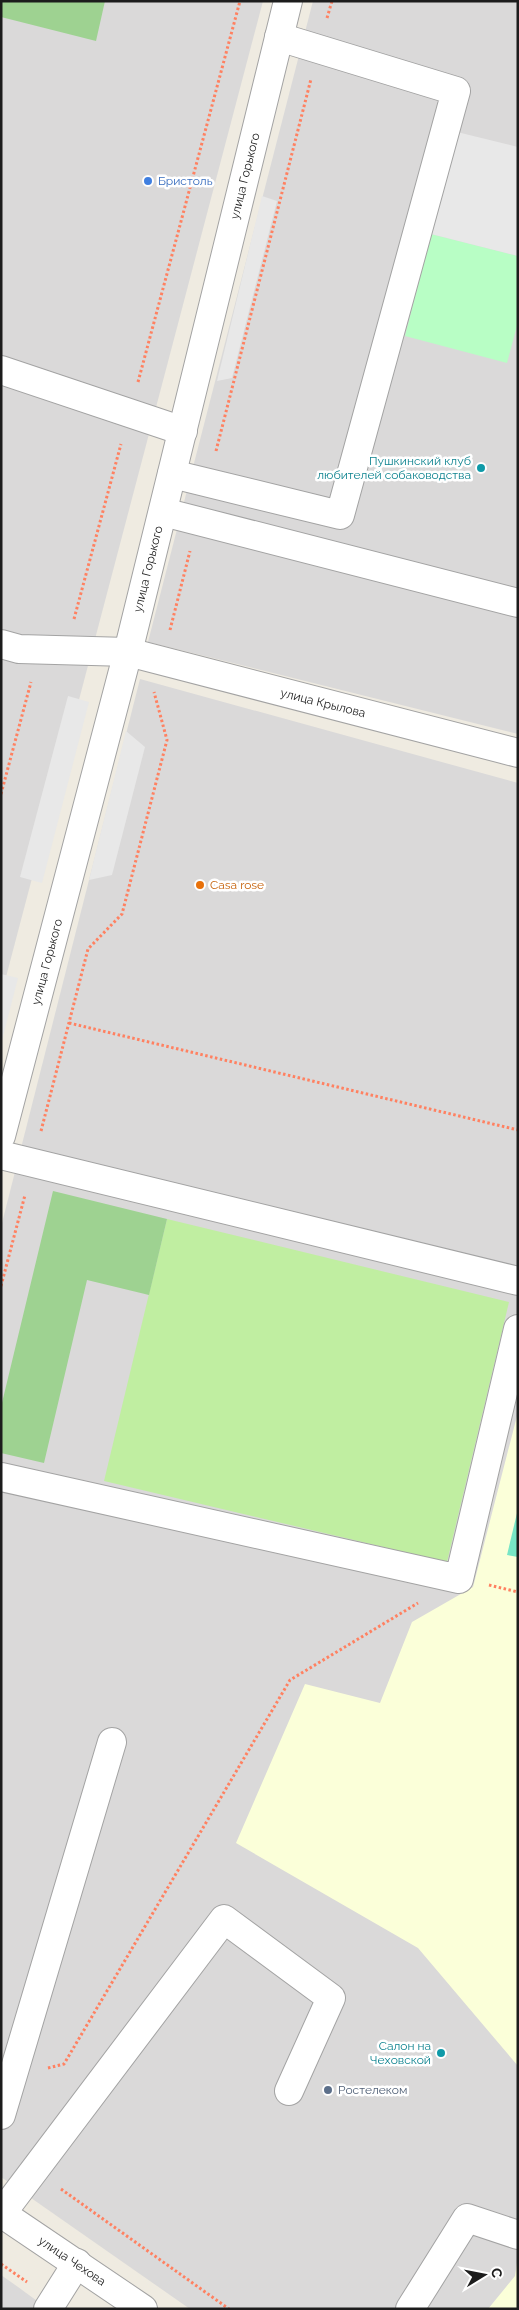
<svg xmlns="http://www.w3.org/2000/svg" width="519" height="2310" viewBox="0 0 519 2310" font-family="Raleway,sans-serif">
	<style>
		.residential { fill: #dad9d9 }
		.education { fill: #fbffd9 }
		.grass { fill: #c0eea1 }
		.forest { fill: #9ed291 }
		.park { fill: #b8fec5 }
		.pitch { fill: #77e6c6 }
		.parking { fill: #e8e8e8 }
		.lines { fill: none; stroke-linecap: round; stroke-linejoin: round }
		.minor-casing { stroke: #a3a3a3; stroke-width: 30 }
		.path { stroke: #ff8161; stroke-width: 3; stroke-dasharray: 2.5 2.5; stroke-linecap: butt }
		.minor { stroke: #fff; stroke-width: 28 }
		.shop-dot { fill: #3f7fe0; stroke: #fff; stroke-width: 2 }
		.culture-dot { fill: #0f9aa8; stroke: #fff; stroke-width: 2 }
		.food-dot { fill: #e8710a; stroke: #fff; stroke-width: 2 }
		.service-dot { fill: #5c6f8a; stroke: #fff; stroke-width: 2 }
		.labels { text-anchor: middle; stroke-width: 5; stroke-linejoin: round; paint-order: stroke }
		.street-label { font-size: 12px; fill: #1c1c1c; stroke: #fff }
		.shop-label { font-size: 12px; fill: #366cbe; stroke: #fff; text-anchor: start }
		.culture-label { font-size: 12px; fill: #0d838f; stroke: #fff; text-anchor: end }
		.food-label { font-size: 12px; fill: #c56008; stroke: #fff; text-anchor: start }
		.service-label { font-size: 12px; fill: #4e5e75; stroke: #fff; text-anchor: start }
	</style>
	<rect width="100%" height="100%" fill="#efebe1"/>
	<!-- residential -->
	<g class="residential">
		<polygon points="1,1 263,1 1,996"/>
		<polygon points="313,1 518,1 518,734 148,642"/>
		<polygon points="140,679 518,783 518,2309 190,2309 1,2177 1,1227"/>
		<polygon points="1,2275 18,2287 48,2309 1,2309"/>
	</g>
	<!-- education -->
	<g class="education">
		<polygon points="518,1412 518,2066 418,1948 236,1843 305,1684 380,1703 412,1622 473,1587"/>
		<polygon points="518,2256 518,2309 488,2309 515,2276"/>
	</g>
	<!-- grass -->
	<polygon class="grass" points="167,1219 509,1302 447,1562 104,1481"/>
	<!-- forest -->
	<g class="forest">
		<polygon points="1,1 105,1 96,41 1,17"/>
		<polygon points="53,1191 167,1219 149,1295 87,1280 44,1463 1,1453 1,1407"/>
	</g>
	<!-- park -->
	<polygon class="park" points="431,234 518,256 518,322 507,363 405,336"/>
	<!-- pitch -->
	<polygon class="pitch" points="518,1509 518,1557 507,1555"/>
	<!-- parking -->
	<g class="parking">
		<polygon points="457,132 518,147 518,256 431,234"/>
		<polygon points="262,196 277,201 232,378 217,381"/>
		<polygon points="68,696 89,702 42,883 20,877"/>
		<polygon points="126,731 145,747 112,875 89,880"/>
		<polygon points="1,974 18,978 1,1044"/>
	</g>
	<g class="lines">
		<!-- minor casing -->
		<g class="minor-casing">
			<g id="minor">
				<polyline points="1,370 183,431"/>
				<polyline points="172,474 340,515 456,91 279,37"/>
				<polyline points="163,512 518,603"/>
				<polyline points="1,644 19,649 128,652 518,753"/>
				<polyline points="1,1136 128,652 288,1"/>
				<polyline points="1,1155 518,1281"/>
				<polyline points="1,1477 459,1579 518,1329"/>
				<polyline points="1,2115 112,1742"/>
				<polyline points="1,2213 143,2309"/>
				<polyline points="2,2213 224,1919 331,1998 289,2091"/>
				<polyline points="48,2309 77,2263"/>
				<polyline points="410,2309 467,2218 518,2235"/>
			</g>
		</g>
		<!-- path -->
		<g class="path">
			<polyline points="327,18 332,1"/>
			<polyline points="138,382 240,1"/>
			<polyline points="216,451 311,79"/>
			<polyline points="74,619 121,444"/>
			<polyline points="170,630 190,551"/>
			<polyline points="1,794 31,682"/>
			<polyline points="69,1023 518,1130"/>
			<polyline points="41,1131 88,949 122,914 167,740 154,692"/>
			<polyline points="1,1286 25,1195"/>
			<polyline points="489,1585 518,1592"/>
			<polyline points="48,2068 64,2064 290,1680 418,1603"/>
			<polyline points="61,2189 229,2309"/>
			<polyline points="1,2264 27,2282"/>
		</g>
		<!-- minor -->
		<use href="#minor" class="minor"/>
	</g>
	<!-- markers -->
	<circle class="shop-dot" cx="148" cy="181" r="5"/>
	<g class="culture-dot">
		<circle cx="481" cy="468" r="5"/>
		<circle cx="441" cy="2053" r="5"/>
	</g>
	<circle class="food-dot" cx="200" cy="885" r="5"/>
	<circle class="service-dot" cx="328" cy="2090" r="5"/>
	<g class="labels">
		<!-- street labels -->
		<g class="street-label">
			<text transform="translate(245 176) rotate(-76)" y="4">улица Горького</text>
			<text transform="translate(148 569) rotate(-76)" y="4">улица Горького</text>
			<text transform="translate(323 703) rotate(14)" y="4">улица Крылова</text>
			<text transform="translate(47 962) rotate(-75)" y="4">улица Горького</text>
			<text transform="translate(72 2261) rotate(34)" y="4">улица Чехова</text>
		</g>
		<!-- shop labels -->
		<g class="shop-label">
			<text x="158" y="185">Бристоль</text>
		</g>
		<!-- culture labels -->
		<g class="culture-label">
			<text x="471" y="465">Пушкинский клуб<tspan x="471" dy="14">любителей собаководства</tspan></text>
			<text x="431" y="2050">Салон на<tspan x="431" dy="14">Чеховской</tspan></text>
		</g>
		<!-- food labels -->
		<g class="food-label">
			<text x="210" y="889">Casa rose</text>
		</g>
		<!-- service labels -->
		<g class="service-label">
			<text x="338" y="2094">Ростелеком</text>
		</g>
	</g>
	<!-- border -->
	<rect width="519" height="2310" fill="none" stroke="#1c1c1c" stroke-width="5"/>
	<!-- north arrow -->
	<g transform="translate(484 2275) rotate(80)" stroke="#ffffff" stroke-width="4" paint-order="stroke">
	<path d="M0-4L9 19L0 12L-9 19Z" fill="#1c1c1c"/>
	<text y="-8" font-size="14" font-weight="bold" text-anchor="middle" fill="#1c1c1c">С</text>
	</g>
</svg>
